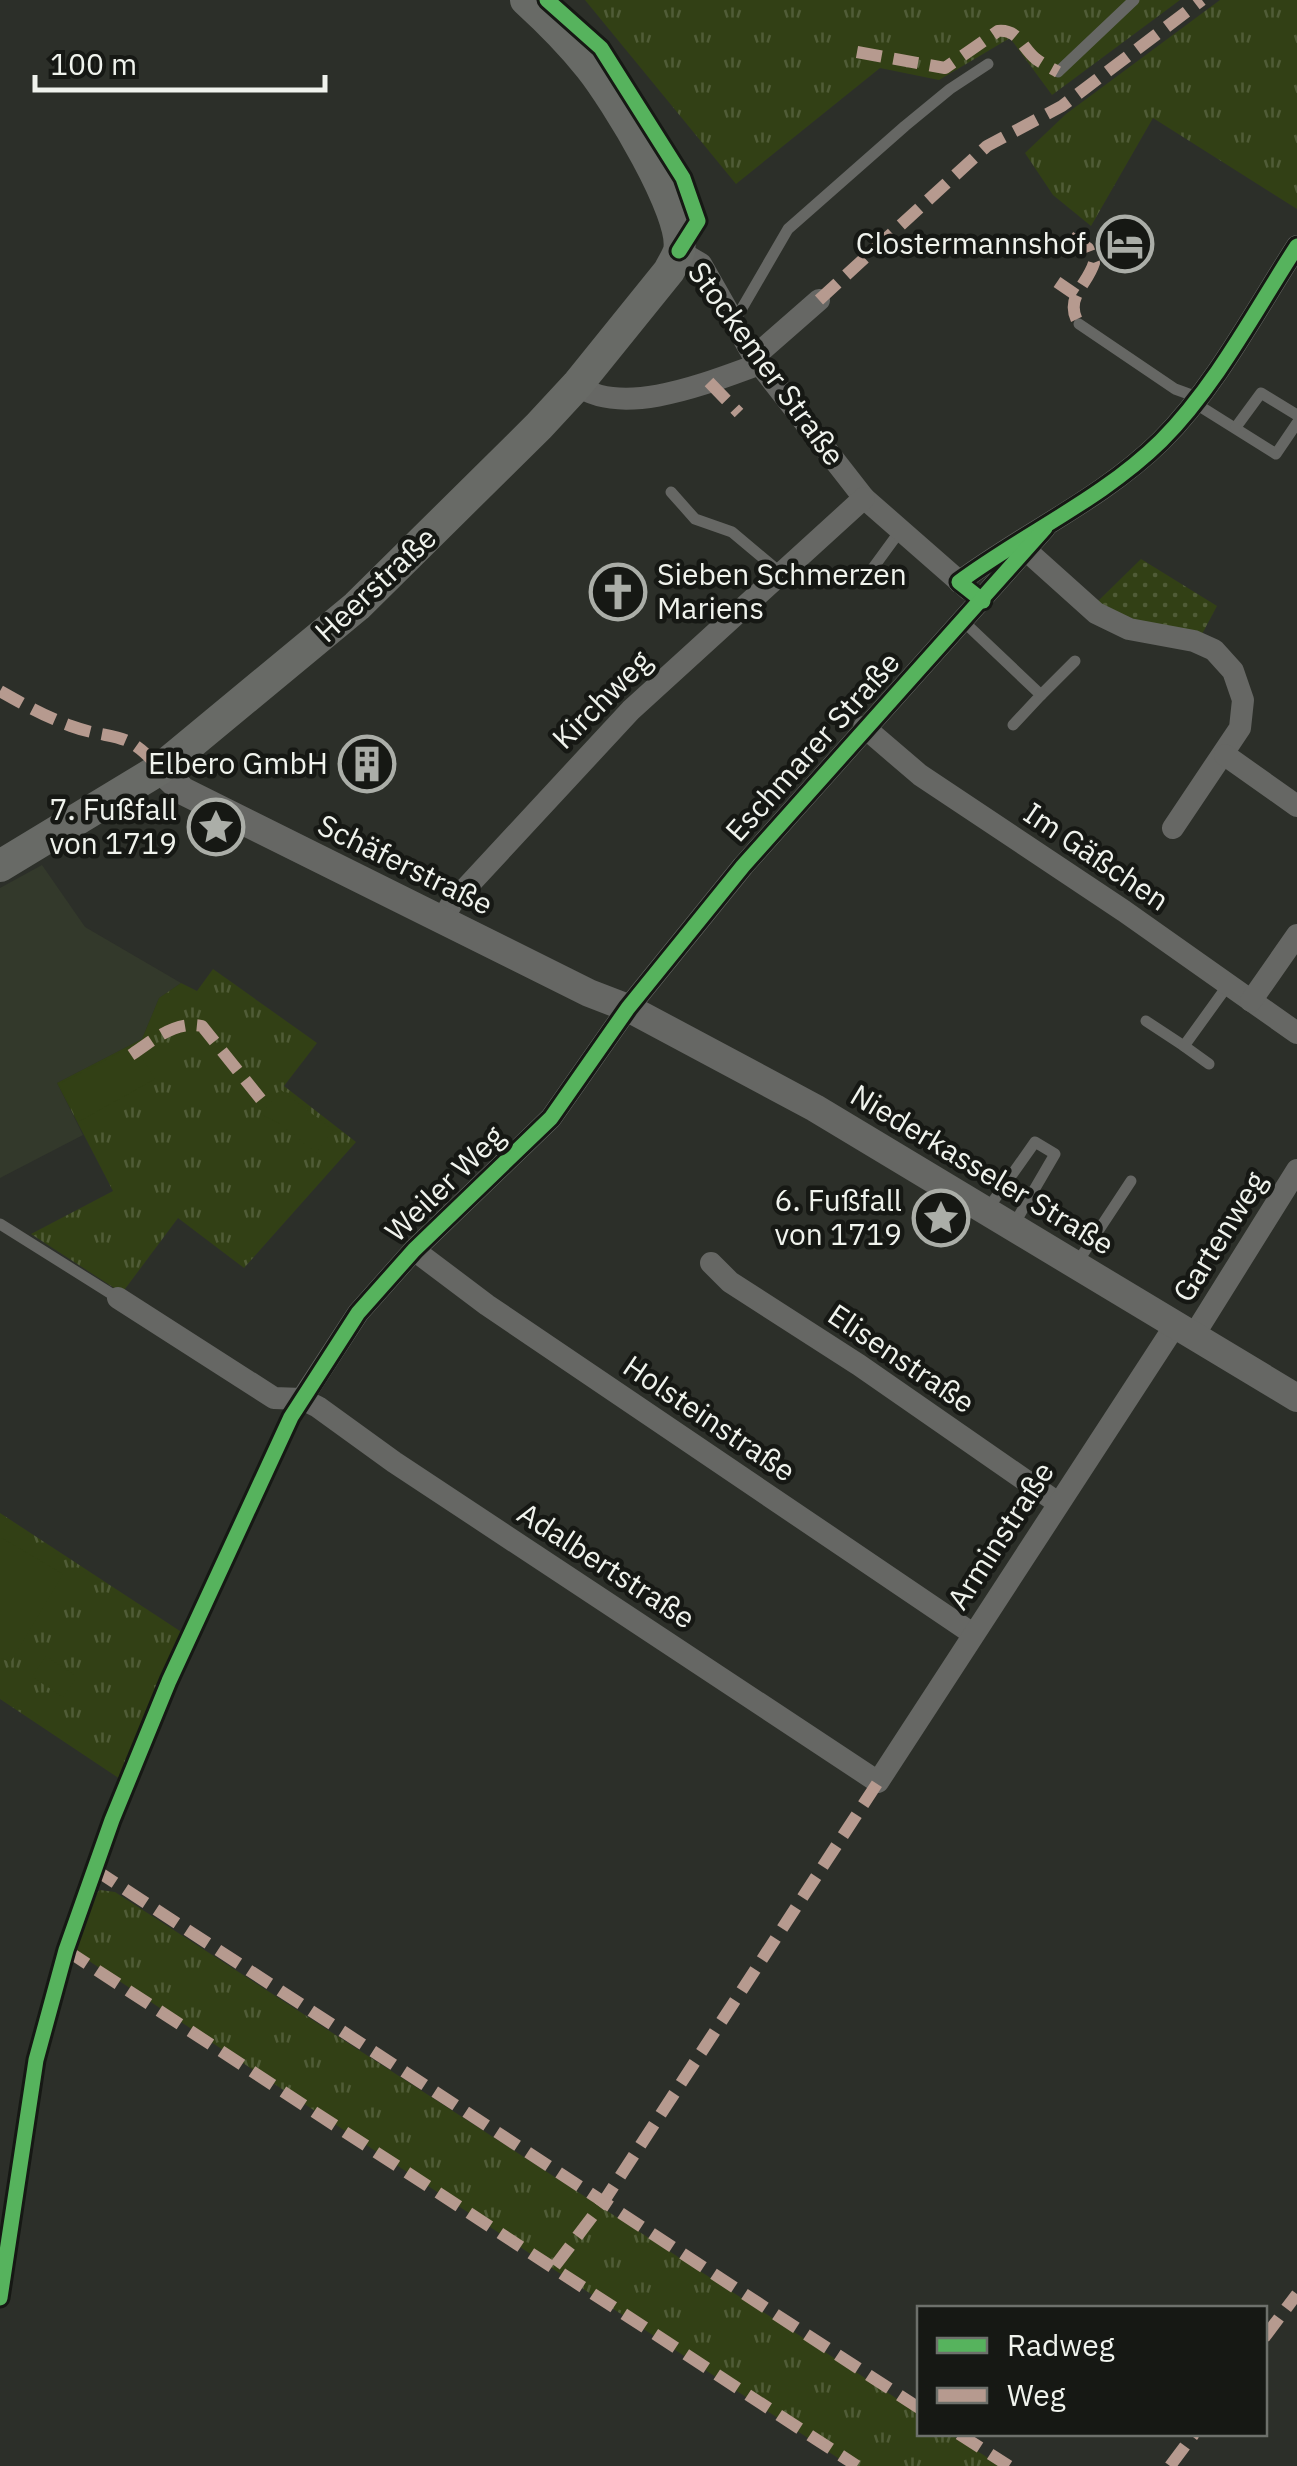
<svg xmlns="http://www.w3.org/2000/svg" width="1297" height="2466" viewBox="0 0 1297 2466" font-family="'IBM Plex Sans',sans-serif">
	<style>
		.built { fill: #33392b }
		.grass { fill: url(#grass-tufts) }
		.park { fill: url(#park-dots) }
		.pitch { fill: #324015 }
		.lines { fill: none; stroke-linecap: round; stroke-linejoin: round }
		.service { stroke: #666764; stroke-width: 11 }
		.minor { stroke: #666764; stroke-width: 22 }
		.tertiary { stroke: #666764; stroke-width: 28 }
		.secondary { stroke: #686a66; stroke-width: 32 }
		.quiet { stroke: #b69a8f; stroke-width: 12; stroke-dasharray: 25 12; stroke-linecap: butt }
		.cycleway-casing { stroke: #161814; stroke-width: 21 }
		.cycleway { stroke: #56b35d; stroke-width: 15 }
		.labels { text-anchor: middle; stroke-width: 9; stroke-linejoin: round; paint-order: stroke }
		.poi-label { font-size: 30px; fill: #f0f3ed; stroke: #161814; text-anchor: end }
		.street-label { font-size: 30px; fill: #f0f3ed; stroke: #161814 }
	</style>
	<defs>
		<pattern id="grass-tufts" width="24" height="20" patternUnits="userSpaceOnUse" patternTransform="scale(2.5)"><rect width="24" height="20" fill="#324015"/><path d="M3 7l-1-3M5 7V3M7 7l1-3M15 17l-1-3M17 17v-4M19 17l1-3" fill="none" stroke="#505c37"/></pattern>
		<pattern id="park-dots" width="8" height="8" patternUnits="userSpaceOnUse" patternTransform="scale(2.5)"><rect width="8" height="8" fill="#324015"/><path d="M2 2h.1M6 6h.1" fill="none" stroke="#505c37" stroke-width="1.8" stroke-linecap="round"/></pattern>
	</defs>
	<rect width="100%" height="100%" fill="#2c2f29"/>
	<!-- built -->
	<polygon class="built" points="42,865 85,927 181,983 159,998 142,1039 57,1083 83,1135 0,1178 0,888"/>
	<!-- grass -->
	<g class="grass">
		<polygon points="585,0 1180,0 1052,95 1010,38 939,80 880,68 736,184"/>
		<polygon points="1220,0 1297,0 1297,209 1153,118 1091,226 1053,195 1025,153 1066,114"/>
		<polygon points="213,969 317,1043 284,1086 356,1142 244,1268 178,1218 122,1293 31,1234 113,1191 57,1083 142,1039 159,998 181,983 197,991"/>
		<polygon points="0,1513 183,1633 120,1779 0,1699"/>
		<polygon points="100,1890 115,1892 919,2413 919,2434 950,2434 1001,2466 850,2466 74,1951 89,1900"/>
	</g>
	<!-- park -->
	<polygon class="park" points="1141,559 1217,606 1201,636 1159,629 1095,604"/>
	<!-- pitch -->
	<g class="pitch">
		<polygon points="134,1045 155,1079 78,1122 59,1084"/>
		<polygon points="281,1090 333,1130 316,1153 282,1125 261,1114"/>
		<polygon points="0,1537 63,1574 10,1663 0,1657"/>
		<polygon points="46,1656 77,1677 63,1697 32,1677"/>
	</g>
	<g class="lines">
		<!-- service -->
		<g class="service">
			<polyline points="1058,72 1134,0"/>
			<polyline points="734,322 788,229 905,126 950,89 988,64"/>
			<polyline points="1079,324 1175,389 1197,397"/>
			<polyline points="1193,402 1276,454 1297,423"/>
			<polyline points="1236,427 1261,393 1297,415"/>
			<polyline points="671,492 695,519 732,532 782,574"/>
			<polyline points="862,583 900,531"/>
			<polyline points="964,622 1041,695 1013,725"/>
			<polyline points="1041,695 1075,661"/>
			<polyline points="1146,1021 1184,1046"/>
			<polyline points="1209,1064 1184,1046 1228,985"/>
			<polyline points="987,1210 1035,1142 1055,1154 1013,1226"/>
			<polyline points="0,1224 118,1298"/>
			<polyline points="1077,1263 1131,1181"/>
		</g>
		<!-- minor -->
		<g class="minor">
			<polyline points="679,251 701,264 754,357 864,498 969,590"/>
			<polyline points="754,357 819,300"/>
			<path d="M577 385C623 419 712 381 760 364"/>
			<polyline points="1019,544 1096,613 1129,629 1194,641 1214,650 1233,671 1243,700 1240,728 1173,828"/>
			<path d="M959 582C1025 533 1102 499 1161 441 1216 386 1255 311 1297 246"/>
			<polyline points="864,727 920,775 1124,911 1297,1033"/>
			<polyline points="1225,755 1297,806"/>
			<polyline points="443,918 452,903 631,710 864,498"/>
			<polyline points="1251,1001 1297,935"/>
			<polyline points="414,1250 487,1305 973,1634"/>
			<polyline points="711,1263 730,1282 859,1365 1058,1503"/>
			<polyline points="118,1298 274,1398 302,1399 318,1407 394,1462 878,1782 1176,1324"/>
			<polyline points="1194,1335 1297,1170"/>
			<polyline points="302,1399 358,1313 414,1250 551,1118 628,1008 743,866 1045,528"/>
		</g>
		<!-- tertiary -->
		<polyline class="tertiary" points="160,769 183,791 589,993 628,1008 815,1108 1297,1398"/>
		<!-- secondary -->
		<path class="secondary" d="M0 866 160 769 357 606 539 426 577 385 669 271C672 265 677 257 679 251 687 214 614 97 590 67 570 42 549 21 526 0"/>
		<!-- quiet -->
		<g class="quiet">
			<path d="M857 52 945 68 998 31C1019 29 1022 48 1036 59 1043 64 1051 68 1058 72"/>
			<path d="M1070 237 1088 248 1094 263C1087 286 1063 298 1079 324"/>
			<polyline points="1057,282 1076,295"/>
			<polyline points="819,300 987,146 1062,106 1202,0"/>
			<polyline points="709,382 739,413"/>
			<path d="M0 691C23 704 46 717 71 726 115 742 124 727 160 769"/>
			<path d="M131 1055C152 1041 175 1020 202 1026L263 1102"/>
			<polyline points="94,1869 919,2408"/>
			<polyline points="66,1950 857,2466"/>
			<polyline points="555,2266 604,2201 878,1782"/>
			<polyline points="1264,2338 1297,2294"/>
			<polyline points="959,2434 1009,2466"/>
			<polyline points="1170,2466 1194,2434"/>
		</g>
		<!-- cycleway casing -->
		<g class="cycleway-casing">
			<g id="cycleway">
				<polyline points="547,0 601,48 683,178 698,221 679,251"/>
				<path d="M983 601 959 582C1025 533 1102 499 1161 441 1216 386 1255 311 1297 246"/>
				<polyline points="0,2298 36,2060 66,1950 112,1820 169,1681 291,1417 358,1313 414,1250 551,1118 628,1008 743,866 1045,528"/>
			</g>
		</g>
		<!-- cycleway -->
		<use href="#cycleway" class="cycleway"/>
	</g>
	<!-- icons -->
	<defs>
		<g id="hotel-ring" transform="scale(2.875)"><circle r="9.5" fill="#161814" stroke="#abaea8" stroke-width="1.5"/><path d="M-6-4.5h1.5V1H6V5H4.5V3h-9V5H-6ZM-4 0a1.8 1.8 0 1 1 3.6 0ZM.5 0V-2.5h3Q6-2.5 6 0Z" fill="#abaea8"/></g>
		<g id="church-ring" transform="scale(2.875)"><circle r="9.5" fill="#161814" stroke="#abaea8" stroke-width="1.5"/><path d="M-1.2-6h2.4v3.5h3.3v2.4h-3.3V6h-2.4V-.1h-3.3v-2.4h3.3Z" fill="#abaea8"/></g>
		<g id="building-ring" transform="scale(2.875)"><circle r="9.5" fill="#161814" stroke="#abaea8" stroke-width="1.5"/><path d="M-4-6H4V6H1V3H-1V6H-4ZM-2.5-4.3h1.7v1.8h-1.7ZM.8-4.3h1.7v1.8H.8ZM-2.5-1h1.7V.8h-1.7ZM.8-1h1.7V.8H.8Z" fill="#abaea8"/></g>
		<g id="sight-ring" transform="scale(2.875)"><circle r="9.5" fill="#161814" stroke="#abaea8" stroke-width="1.5"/><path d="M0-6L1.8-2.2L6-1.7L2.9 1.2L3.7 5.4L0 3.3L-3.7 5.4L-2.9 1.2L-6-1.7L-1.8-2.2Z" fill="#abaea8"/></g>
	</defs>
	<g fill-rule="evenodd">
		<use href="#hotel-ring" x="1125" y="244"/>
		<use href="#church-ring" x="618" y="592"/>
		<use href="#building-ring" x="367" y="764"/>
		<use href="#sight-ring" x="216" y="827"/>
		<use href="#sight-ring" x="941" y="1218"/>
	</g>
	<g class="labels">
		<!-- poi labels -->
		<g class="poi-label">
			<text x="1086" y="254">Clostermannshof</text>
			<text x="657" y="585" text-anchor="start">Sieben Schmerzen<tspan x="657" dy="34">Mariens</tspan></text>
			<text x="328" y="774">Elbero GmbH</text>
			<text x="177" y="820">7. Fußfall<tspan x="177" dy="34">von 1719</tspan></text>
			<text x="902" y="1211">6. Fußfall<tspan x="902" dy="34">von 1719</tspan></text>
		</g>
		<!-- street labels -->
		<g class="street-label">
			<text transform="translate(766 364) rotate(54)" y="10">Stockemer Straße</text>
			<text transform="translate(376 585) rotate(-43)" y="10">Heerstraße</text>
			<text transform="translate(602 700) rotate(-45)" y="10">Kirchweg</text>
			<text transform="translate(813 747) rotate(-48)" y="10">Eschmarer Straße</text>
			<text transform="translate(1096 857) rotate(34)" y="10">Im Gäßchen</text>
			<text transform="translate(405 865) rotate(26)" y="10">Schäferstraße</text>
			<text transform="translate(982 1170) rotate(31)" y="10">Niederkasseler Straße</text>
			<text transform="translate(445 1184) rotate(-44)" y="10">Weiler Weg</text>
			<text transform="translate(1220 1237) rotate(-58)" y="10">Gartenweg</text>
			<text transform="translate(901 1359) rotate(34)" y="10">Elisenstraße</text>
			<text transform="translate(709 1419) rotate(34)" y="10">Holsteinstraße</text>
			<text transform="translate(1001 1536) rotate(-57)" y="10">Arminstraße</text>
			<text transform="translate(606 1566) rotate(33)" y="10">Adalbertstraße</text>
		</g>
	</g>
	<!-- legend -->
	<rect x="917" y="2306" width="350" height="130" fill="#161814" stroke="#6d706b" stroke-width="2.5"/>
	<rect x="937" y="2338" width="50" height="15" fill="#56b35d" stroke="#6d706b" stroke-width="2.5"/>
	<text x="1007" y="2356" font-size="30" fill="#f0f3ed">Radweg</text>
	<rect x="937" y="2388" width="50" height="15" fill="#b69a8f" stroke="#6d706b" stroke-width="2.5"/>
	<text x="1007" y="2406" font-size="30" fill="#f0f3ed">Weg</text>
	<!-- scale -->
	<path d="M35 75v15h290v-15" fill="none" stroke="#f0f3ed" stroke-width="5"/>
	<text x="50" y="75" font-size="30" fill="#f0f3ed" stroke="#161814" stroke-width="8" paint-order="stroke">100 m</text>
</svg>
